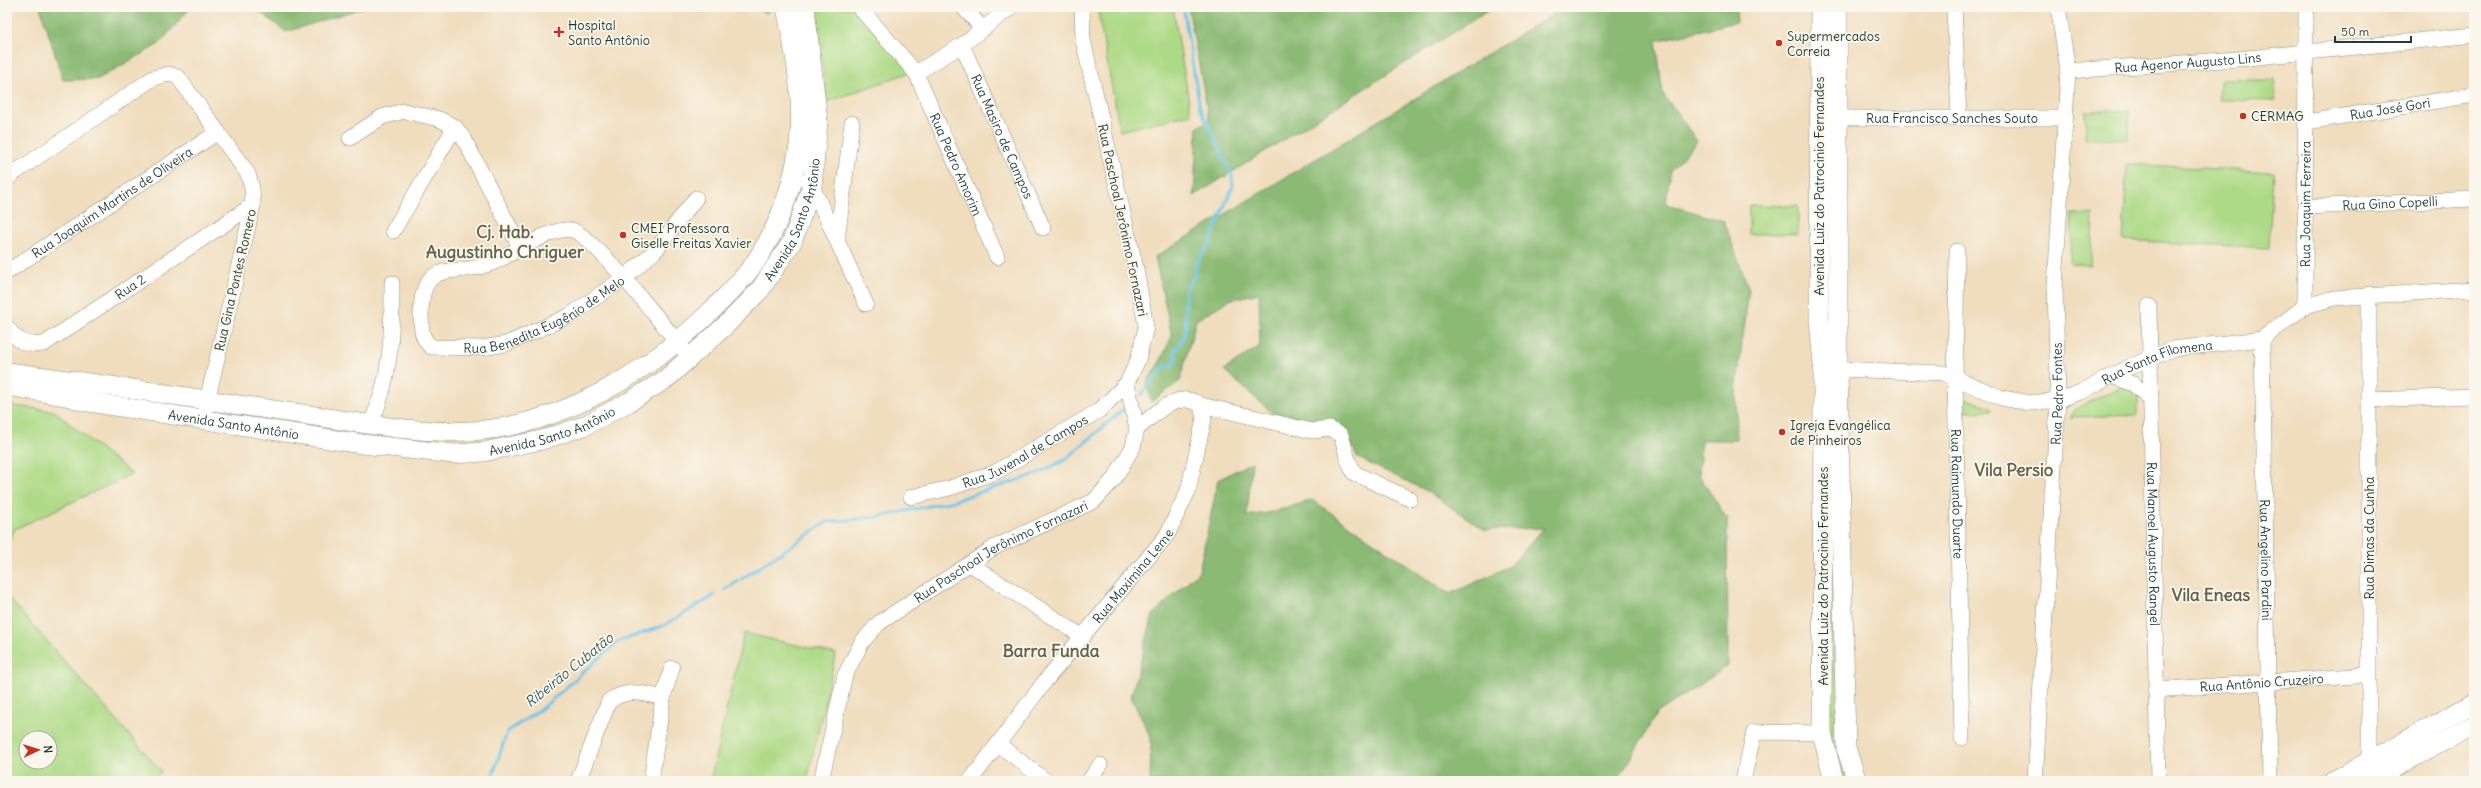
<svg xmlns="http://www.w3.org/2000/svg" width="2481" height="788" viewBox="0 0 2481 788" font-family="Delius,sans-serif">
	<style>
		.green { fill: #adda86; stroke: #668c5d; fill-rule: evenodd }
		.forest { fill: #8aba73; stroke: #547c54 }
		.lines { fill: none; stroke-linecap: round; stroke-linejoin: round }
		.stream { stroke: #6cc3e9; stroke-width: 3 }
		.minor-casing { stroke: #888d78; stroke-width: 16 }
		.major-casing { stroke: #888d78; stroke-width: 20 }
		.minor { stroke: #fff; stroke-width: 15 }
		.major { stroke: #fff; stroke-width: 19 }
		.poi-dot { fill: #c8321e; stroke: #fbf7ec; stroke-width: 1.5 }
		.labels { text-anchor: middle; stroke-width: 3.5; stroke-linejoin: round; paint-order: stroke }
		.poi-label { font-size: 13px; fill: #1f3d34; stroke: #fbf7ec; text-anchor: start }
		.street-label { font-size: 13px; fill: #1f3d34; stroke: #fbf7ec }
		.water-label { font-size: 14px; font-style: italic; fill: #325e61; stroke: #fbf7ec }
		.district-label { font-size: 17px; font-weight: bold; fill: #65644e; stroke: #fbf7ec }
	</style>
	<rect width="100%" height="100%" fill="#fbf7ec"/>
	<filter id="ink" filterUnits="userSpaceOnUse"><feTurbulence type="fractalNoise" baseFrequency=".025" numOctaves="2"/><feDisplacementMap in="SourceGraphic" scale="8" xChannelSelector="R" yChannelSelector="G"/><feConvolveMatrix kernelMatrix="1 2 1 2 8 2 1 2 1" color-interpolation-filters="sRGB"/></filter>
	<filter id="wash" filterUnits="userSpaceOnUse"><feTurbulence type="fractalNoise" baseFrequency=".012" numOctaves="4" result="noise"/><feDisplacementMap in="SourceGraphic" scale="16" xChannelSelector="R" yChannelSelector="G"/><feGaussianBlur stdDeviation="0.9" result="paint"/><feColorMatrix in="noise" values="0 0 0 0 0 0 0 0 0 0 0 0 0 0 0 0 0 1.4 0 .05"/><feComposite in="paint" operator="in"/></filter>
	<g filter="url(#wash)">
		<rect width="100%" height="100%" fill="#f0ddbd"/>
		<!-- green -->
		<g class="green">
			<polygon points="749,7 774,7 774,8 767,13"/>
			<polygon points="815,7 855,7 911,72 827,102"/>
			<polygon points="1097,7 1173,7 1191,114 1120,131"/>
			<polygon points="2220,80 2275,80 2275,101 2219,100"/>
			<polygon points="2086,111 2129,111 2129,139 2085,139"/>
			<polygon points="2127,164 2273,172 2269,248 2123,240"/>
			<polygon points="1749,205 1798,206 1798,234 1749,234"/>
			<polygon points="2072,214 2093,215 2091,265 2070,264"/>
			<polygon points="2123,386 2133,389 2138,397 2138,415 2070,417 2075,409"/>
			<polygon points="1967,399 1992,408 1992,411 1965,412 1963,400"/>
			<polygon points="7,405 54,411 132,474 15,529 7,546"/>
			<polygon points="1832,569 1836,569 1851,781 1841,781 1831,745"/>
			<path d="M7 596 162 772 147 781H7ZM26 738H50V762H26Z"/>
			<polygon points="744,633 836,654 807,781 710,781"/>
		</g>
		<!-- forest -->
		<g class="forest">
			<polygon points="40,7 191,7 159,44 98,79 63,80"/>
			<polygon points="254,7 365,7 286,32"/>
			<polygon points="1188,7 1494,7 1194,196 1197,128 1209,119"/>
			<polygon points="1565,7 1737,7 1736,22 1656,41 1663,94 1697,141 1670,171 1666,204 1724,221 1749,290 1736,391 1737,440 1701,440 1699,475 1727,519 1728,666 1657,713 1617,781 1150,781 1151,738 1131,697 1153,615 1199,571 1218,480 1252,462 1247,516 1273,512 1312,500 1450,594 1510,566 1544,528 1485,530 1425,490 1358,458 1342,426 1272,413 1224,370 1260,346 1259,293 1229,300 1196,320 1180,381 1151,402 1147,382 1161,360 1172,336 1155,257"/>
		</g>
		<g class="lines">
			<!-- stream -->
			<g class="stream">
				<path d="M1141 395 1163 367 1171 366 1177 358 1174 352C1177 347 1182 341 1184 336 1190 316 1177 292 1195 276L1196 264 1208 246 1233 186 1232 175 1200 108 1183 7"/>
				<polyline points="725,590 827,522 877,517 953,501 1034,475 1065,460 1126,407"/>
				<polyline points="491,781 507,732 545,706 617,642 663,626 715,595"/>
			</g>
		</g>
	</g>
	<g filter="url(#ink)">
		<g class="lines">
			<!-- minor casing -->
			<g class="minor-casing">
				<g id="minor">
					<path id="s1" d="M859 7 916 73 997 257"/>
					<polyline points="963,7 983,29"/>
					<polyline points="1954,7 1959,118"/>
					<path id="s2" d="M962 45 1043 228"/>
					<path id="s3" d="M2068 71 2238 59 2474 35"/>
					<polyline points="916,73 962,45 1011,7"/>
					<path id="s4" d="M1838 118H2066"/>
					<path id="s5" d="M2307 122 2474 95"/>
					<polyline points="350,138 382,117 404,111 439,119 455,127 464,139 521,249"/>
					<polyline points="7,178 153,78 169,74 178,77 248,174 252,188 253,205 205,410"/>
					<polyline points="807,181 812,186 866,304"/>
					<path id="s6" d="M2306 207 2474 199"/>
					<polyline points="393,231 455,127"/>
					<polyline points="837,240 852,123"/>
					<path id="s7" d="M1957 251 1955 378 1962 738"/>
					<path id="s8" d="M7 272 218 132"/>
					<path id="s9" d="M2149 306 2158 781"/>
					<path id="s10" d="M2305 306 2306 7"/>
					<path id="s11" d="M7 327C18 342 25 346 44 344L253 205"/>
					<path id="s12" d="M2262 339 2270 781"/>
					<path id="s13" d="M690 358C673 337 593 235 572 230 551 226 512 255 492 263 456 279 421 254 421 315 422 329 420 337 431 347L482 348 506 344 569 316 624 278 655 251 696 198"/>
					<path id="s14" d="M1839 369 1943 373 2002 398 2030 403 2058 400 2081 392 2127 368 2172 349 2262 339 2305 306 2335 298 2474 289"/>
					<polyline points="2112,376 2133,384 2151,399"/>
					<polyline points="2369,400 2474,396"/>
					<polyline points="1201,405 1312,431 1330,429 1341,435 1348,460 1354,473 1410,499"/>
					<path d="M370 425C392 379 392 332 392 283"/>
					<path id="s15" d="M911 497 950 488 996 472 1100 410 1127 383"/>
					<polyline points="970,564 1083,637"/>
					<path id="s16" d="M2155 690 2368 675"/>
					<polyline points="998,744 1046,781"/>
					<polyline points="2369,771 2369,294"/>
					<path d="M578 781 609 701C628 688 643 693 663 698"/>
					<polyline points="651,781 663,698 672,668"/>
					<path id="s17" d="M821 781 845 675 862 642 879 623 995 547 1094 501 1114 479 1133 447 1137 429 1127 383 1138 360 1146 327 1136 269 1083 40 1082 7"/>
					<path id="s18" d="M970 781 1046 680 1167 535 1188 491 1204 419 1201 405C1176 389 1156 414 1137 429"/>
					<polyline points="1089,781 1100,765"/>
					<polyline points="1743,781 1754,732 1822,733"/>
					<path id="s19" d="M2035 781 2058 400 2055 286 2068 71 2058 7"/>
				</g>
			</g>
			<!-- major casing -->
			<g class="major-casing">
				<g id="major">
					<polyline points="1820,7 1819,319 1823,365"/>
					<polyline points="1838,7 1838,365"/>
					<polyline points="1823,370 1822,733 1834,781"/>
					<path d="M7 372C105 384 203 400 301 414 357 422 415 434 472 431 562 426 651 371 713 309 728 294 744 279 756 261 776 231 789 198 796 162 807 113 796 56 786 7"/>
					<polyline points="1838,372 1846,748 1857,781"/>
					<path id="s20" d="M7 386 70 397 82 401 362 444 454 454 483 452 542 440 584 426 629 402 666 379 726 325 760 290 792 242 812 186 818 122 805 7"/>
					<polyline points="2333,781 2474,703"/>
					<polyline points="2369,781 2474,725"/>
				</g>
			</g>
			<!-- minor -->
			<use href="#minor" class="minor"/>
			<!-- major -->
			<use href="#major" class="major"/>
		</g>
	</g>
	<!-- markers -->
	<g class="poi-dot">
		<path d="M557 26h4v4h4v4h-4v4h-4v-4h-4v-4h4z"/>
		<circle cx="1779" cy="43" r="4"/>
		<circle cx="2243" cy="116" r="4"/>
		<circle cx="623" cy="235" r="4"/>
		<circle cx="1782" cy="432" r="4"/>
	</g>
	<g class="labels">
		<!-- poi labels -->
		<g class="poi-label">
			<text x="568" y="30">Hospital<tspan x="568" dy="15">Santo Antônio</tspan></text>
			<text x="1787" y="41">Supermercados<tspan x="1787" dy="15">Correia</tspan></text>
			<text x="2251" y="121">CERMAG</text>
			<text x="631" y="233">CMEI Professora<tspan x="631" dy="15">Giselle Freitas Xavier</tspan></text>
			<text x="1790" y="430">Igreja Evangélica<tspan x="1790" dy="15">de Pinheiros</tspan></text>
		</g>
		<!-- street labels -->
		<g class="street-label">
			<text dy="5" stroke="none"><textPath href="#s3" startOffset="120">Rua Agenor Augusto Lins</textPath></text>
			<text dy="5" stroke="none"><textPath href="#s5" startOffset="84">Rua José Gori</textPath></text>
			<text dy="5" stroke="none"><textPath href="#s4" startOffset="114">Rua Francisco Sanches Souto</textPath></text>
			<text dy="5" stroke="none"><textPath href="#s2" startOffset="100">Rua Masiro de Campos</textPath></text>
			<text dy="5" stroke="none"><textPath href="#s1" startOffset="187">Rua Pedro Amorim</textPath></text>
			<text transform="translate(1819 186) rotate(-90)" y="5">Avenida Luiz do Patrocinio Fernandes</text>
			<text dy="5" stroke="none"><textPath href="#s8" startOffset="126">Rua Joaquim Martins de Oliveira</textPath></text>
			<text dy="5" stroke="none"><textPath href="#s6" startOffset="84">Rua Gino Copelli</textPath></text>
			<text dy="5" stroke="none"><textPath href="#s10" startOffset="102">Rua Joaquim Ferreira</textPath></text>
			<text dy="5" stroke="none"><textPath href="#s20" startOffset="889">Avenida Santo Antônio</textPath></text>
			<text transform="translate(1123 220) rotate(78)" y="5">Rua Paschoal Jerônimo Fornazari</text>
			<text transform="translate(235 280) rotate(-77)" y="5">Rua Gina Pontes Romero</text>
			<text dy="5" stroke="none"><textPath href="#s11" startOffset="147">Rua 2</textPath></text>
			<text dy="5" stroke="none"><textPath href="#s13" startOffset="521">Rua Benedita Eugênio de Melo</textPath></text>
			<text dy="5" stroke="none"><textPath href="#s14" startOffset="332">Rua Santa Filomena</textPath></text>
			<text dy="5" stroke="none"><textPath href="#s19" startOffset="388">Rua Pedro Fontes</textPath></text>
			<text dy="5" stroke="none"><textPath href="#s20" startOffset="230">Avenida Santo Antônio</textPath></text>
			<text dy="5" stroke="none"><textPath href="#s20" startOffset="554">Avenida Santo Antônio</textPath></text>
			<text dy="5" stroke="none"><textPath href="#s15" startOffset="124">Rua Juvenal de Campos</textPath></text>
			<text dy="5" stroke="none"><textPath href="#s7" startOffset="243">Rua Raimundo Duarte</textPath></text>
			<text transform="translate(2369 538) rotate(-90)" y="5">Rua Dimas da Cunha</text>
			<text dy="5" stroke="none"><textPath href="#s9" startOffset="238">Rua Manoel Augusto Rangel</textPath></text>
			<text dy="5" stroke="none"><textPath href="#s17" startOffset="313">Rua Paschoal Jerônimo Fornazari</textPath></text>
			<text dy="5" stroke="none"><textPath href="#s12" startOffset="221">Rua Angelino Pardini</textPath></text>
			<text dy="5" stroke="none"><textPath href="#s18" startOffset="262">Rua Maximina Leme</textPath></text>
			<text transform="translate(1823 576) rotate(-90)" y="5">Avenida Luiz do Patrocinio Fernandes</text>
			<text dy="5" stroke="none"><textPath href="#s16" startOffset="107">Rua Antônio Cruzeiro</textPath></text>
		</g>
		<!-- water labels -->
		<g class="water-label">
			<text transform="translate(569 670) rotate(-39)" y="5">Ribeirão Cubatão</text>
		</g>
		<!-- district labels -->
		<g class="district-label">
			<text x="505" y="238">Cj. Hab.<tspan x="505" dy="20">Augustinho Chriguer</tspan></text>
			<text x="2014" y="476">Vila Persio</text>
			<text x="2211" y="601">Vila Eneas</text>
			<text x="1051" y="657">Barra Funda</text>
		</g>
	</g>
	<!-- margin -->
	<rect width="2481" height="788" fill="none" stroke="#fbf7ec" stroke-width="24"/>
	<!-- north arrow -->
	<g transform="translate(38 750) rotate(86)"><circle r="19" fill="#fbf7ec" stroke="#a3ada2"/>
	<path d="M0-3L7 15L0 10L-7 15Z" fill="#c8321e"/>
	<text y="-6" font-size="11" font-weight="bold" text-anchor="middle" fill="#1f3d34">N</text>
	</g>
	<!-- scale -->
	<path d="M2335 36v6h76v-6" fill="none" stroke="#1f3d34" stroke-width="2"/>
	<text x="2341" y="36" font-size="12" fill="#1f3d34" stroke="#fbf7ec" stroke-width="3" paint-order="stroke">50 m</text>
</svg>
